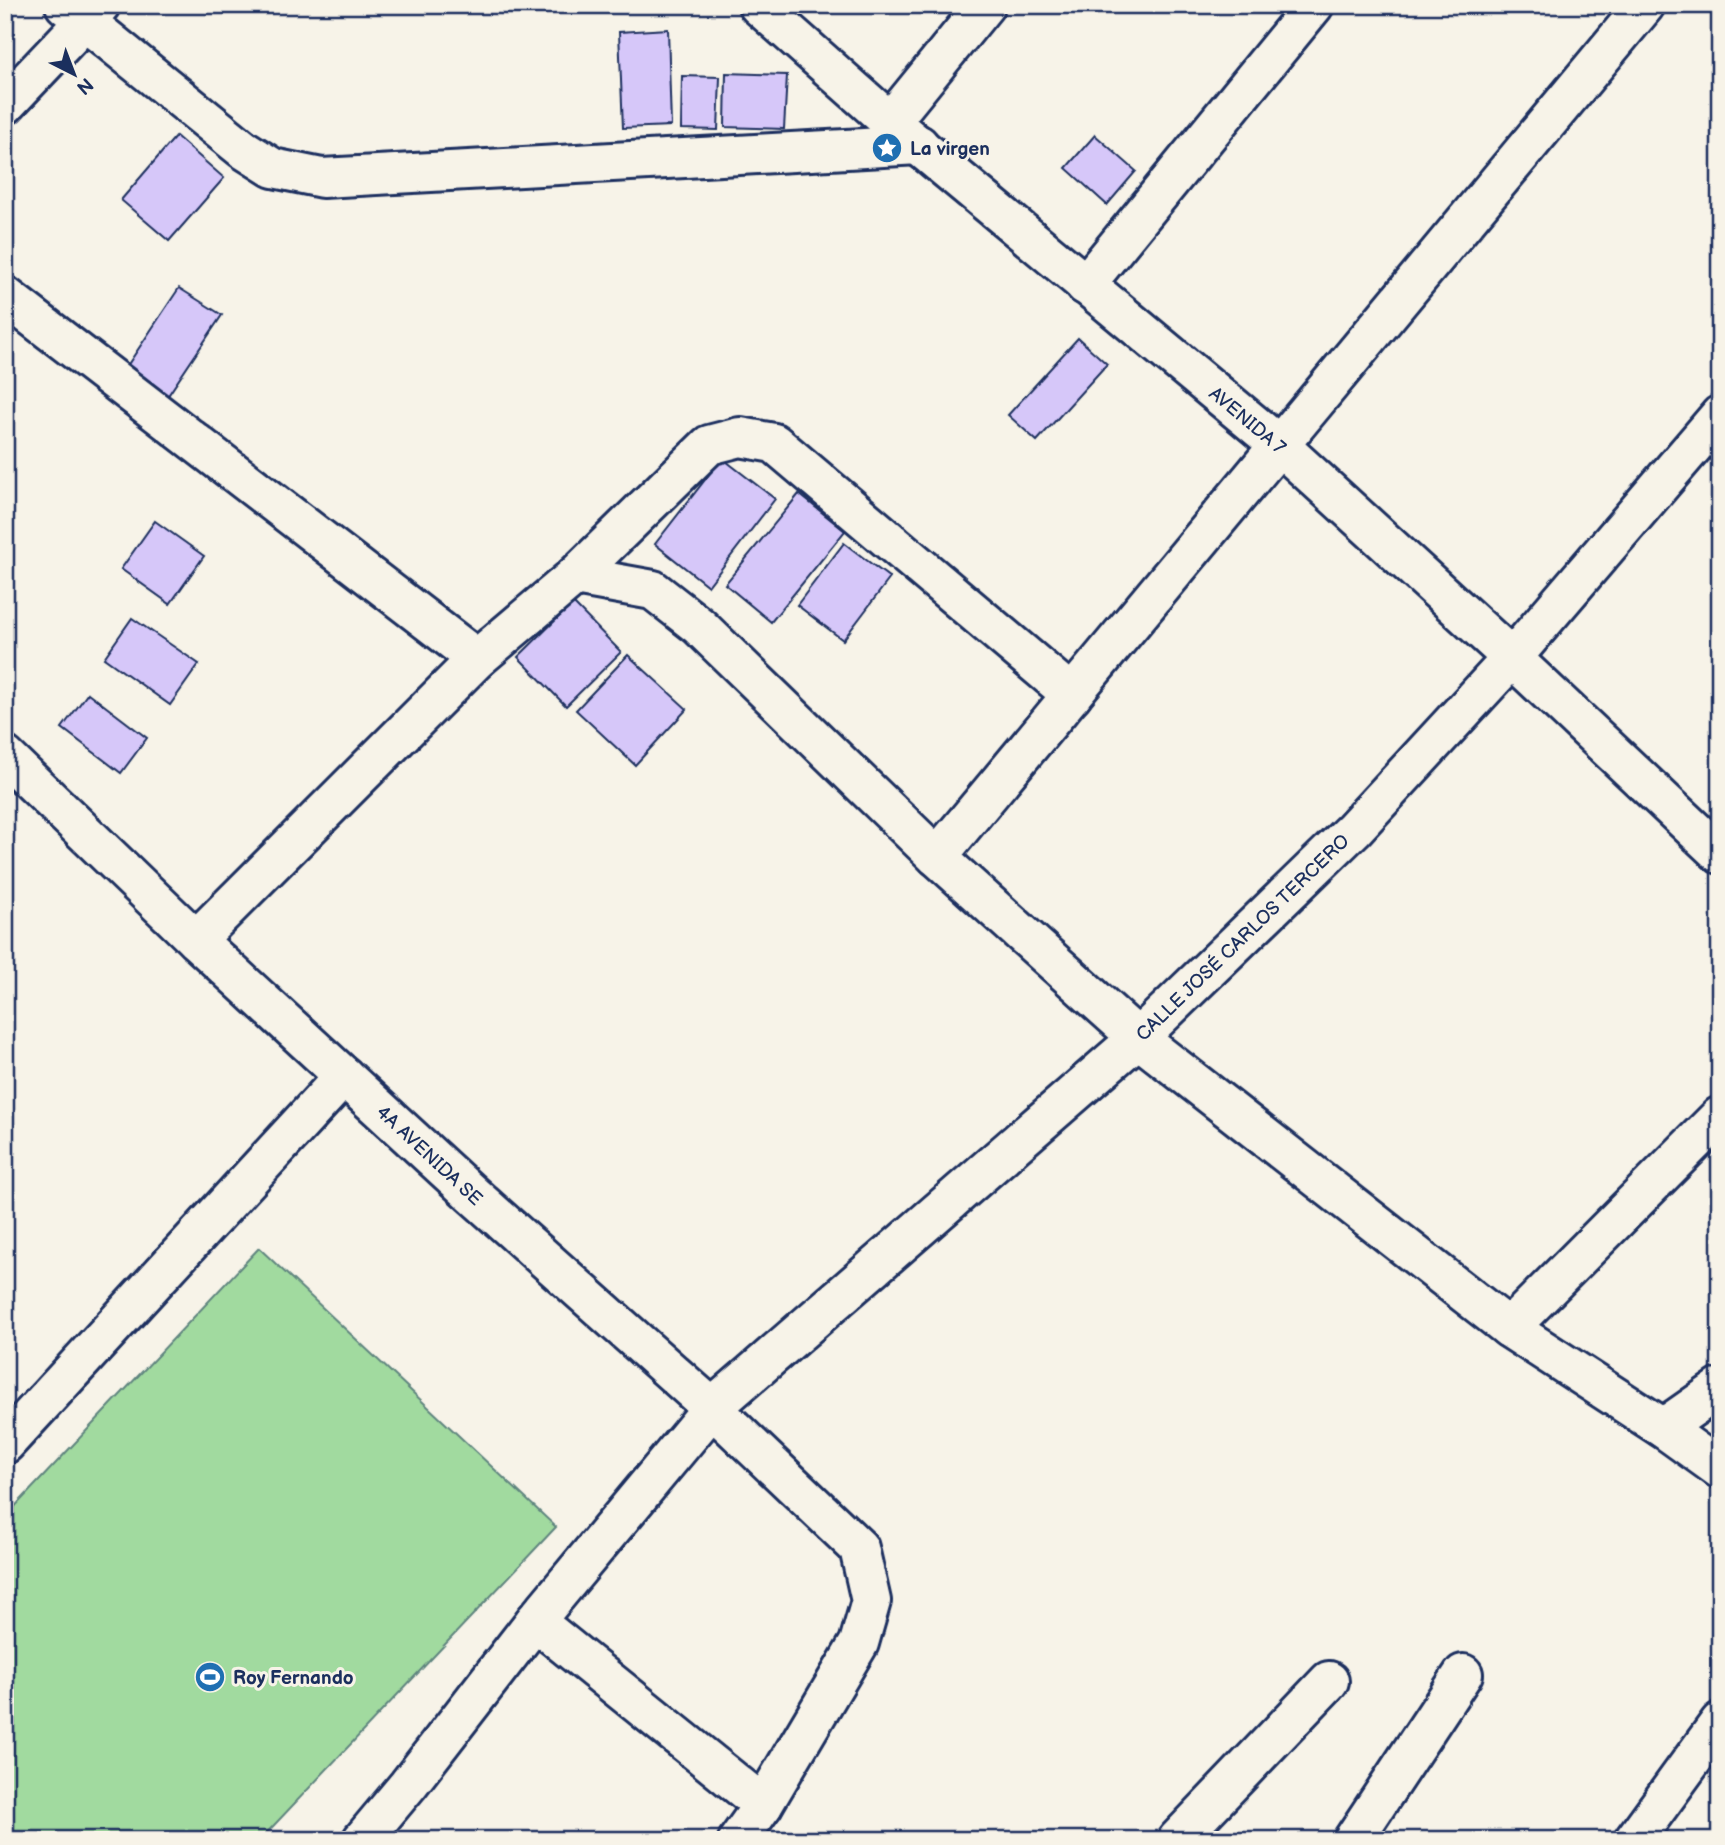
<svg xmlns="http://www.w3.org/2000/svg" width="1725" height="1845" viewBox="0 0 1725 1845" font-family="'Balsamiq Sans',sans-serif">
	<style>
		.grass { fill: #a1da9f; stroke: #5e847e; stroke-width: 2 }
		.building { fill: #d6c7f9; stroke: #1b2f5e; stroke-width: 2 }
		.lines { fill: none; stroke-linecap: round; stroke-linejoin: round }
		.minor-casing { stroke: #1b2f5e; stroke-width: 44 }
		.minor { stroke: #f7f3e8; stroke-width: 38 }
		.labels { text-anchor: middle; stroke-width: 6; stroke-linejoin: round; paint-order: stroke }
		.poi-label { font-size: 19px; font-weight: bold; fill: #1b2f5e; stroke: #f7f3e8; text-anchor: start }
		.street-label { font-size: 19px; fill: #1b2f5e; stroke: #f7f3e8 }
	</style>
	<rect width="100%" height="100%" fill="#f7f3e8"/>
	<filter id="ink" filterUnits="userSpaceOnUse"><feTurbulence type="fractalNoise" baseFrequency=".0143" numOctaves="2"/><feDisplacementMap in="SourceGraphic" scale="14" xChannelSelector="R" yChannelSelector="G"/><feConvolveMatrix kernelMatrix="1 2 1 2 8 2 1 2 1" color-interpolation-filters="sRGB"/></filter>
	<g filter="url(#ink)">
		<!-- grass -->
		<polygon class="grass" points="259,1248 556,1527 260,1840 19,1840 5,1827 5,1517"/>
		<!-- building -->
		<g class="building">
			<polygon points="668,29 671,126 623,128 619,32"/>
			<polygon points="726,73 787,75 784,129 725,127"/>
			<polygon points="682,76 720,77 718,130 681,129"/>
			<polygon points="1095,135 1136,171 1107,205 1066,168"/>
			<polygon points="176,136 224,178 169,241 121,200"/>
			<polygon points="179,288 222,315 161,406 119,378"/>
			<polygon points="1078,338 1107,364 1037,441 1008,415"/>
			<polygon points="722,458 775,499 708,586 655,544"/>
			<polygon points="799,494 845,531 771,622 725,584"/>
			<polygon points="155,521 204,556 170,604 121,569"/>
			<polygon points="844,543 890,578 843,640 797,605"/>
			<polygon points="573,603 621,652 566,706 518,657"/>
			<polygon points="132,618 199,664 170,705 104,658"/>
			<polygon points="628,655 687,709 635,765 576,710"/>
			<polygon points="88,693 147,738 121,773 62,728"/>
		</g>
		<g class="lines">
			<!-- minor casing -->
			<g class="minor-casing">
				<g id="minor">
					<polyline points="65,5 243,149 273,168 322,178 919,145"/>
					<polyline points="758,5 890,122 1279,445 1512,658 1720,854"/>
					<polyline points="5,105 100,5"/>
					<polyline points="890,122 985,5"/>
					<polyline points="1085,285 1314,5"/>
					<polyline points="5,296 477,659"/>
					<polyline points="575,576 709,445 740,437 774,443 1072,695"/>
					<polyline points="5,756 196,940 473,1195 712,1408 859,1548 871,1601 859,1643 763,1805 738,1840"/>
					<polyline points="937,857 1645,5"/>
					<polyline points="196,940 477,659 575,576 653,590 699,626 937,857 1138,1038 1509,1328 1663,1428 1720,1469"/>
					<polyline points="1509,1328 1720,1116"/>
					<polyline points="1663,1428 1720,1388"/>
					<polyline points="5,1444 344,1076"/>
					<polyline points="535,1621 763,1805"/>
					<polyline points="362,1840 408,1785 535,1621 712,1408 1138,1038 1354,829 1512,658 1720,415"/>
					<polyline points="1177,1840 1329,1681"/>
					<polyline points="1353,1840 1463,1674"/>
					<polyline points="1634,1840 1720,1722"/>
				</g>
			</g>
			<!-- minor -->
			<use href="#minor" class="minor"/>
		</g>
	</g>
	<!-- icons -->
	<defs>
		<g id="sight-disc" transform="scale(1.575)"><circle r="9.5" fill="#1f6fb2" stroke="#f7f3e8"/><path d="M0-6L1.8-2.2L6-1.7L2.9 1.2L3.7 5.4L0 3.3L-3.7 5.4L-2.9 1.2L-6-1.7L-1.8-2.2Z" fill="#fff"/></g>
		<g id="stadium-disc" transform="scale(1.575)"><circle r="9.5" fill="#1f6fb2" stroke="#f7f3e8"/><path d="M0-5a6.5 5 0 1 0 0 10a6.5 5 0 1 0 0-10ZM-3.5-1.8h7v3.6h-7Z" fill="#fff"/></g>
	</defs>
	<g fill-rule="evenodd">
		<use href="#sight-disc" x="887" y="148"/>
		<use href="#stadium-disc" x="210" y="1677"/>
	</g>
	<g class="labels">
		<!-- poi labels -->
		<g class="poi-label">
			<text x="910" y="155">La virgen</text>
			<text x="233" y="1684">Roy Fernando</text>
		</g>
		<!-- street labels -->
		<g class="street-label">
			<text transform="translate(1248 420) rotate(40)" y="7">AVENIDA 7</text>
			<text transform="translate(1242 937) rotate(-44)" y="7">CALLE JOSÉ CARLOS TERCERO</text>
			<text transform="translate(430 1155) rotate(43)" y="7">4A AVENIDA SE</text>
		</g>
	</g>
	<!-- margin -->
	<rect width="1725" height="1845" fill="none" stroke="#f7f3e8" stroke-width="28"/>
	<rect x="14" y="14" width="1697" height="1817" fill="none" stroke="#1b2f5e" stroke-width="2.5" filter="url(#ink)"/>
	<!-- north arrow -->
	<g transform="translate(74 74) rotate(138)" stroke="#f7f3e8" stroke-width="5" paint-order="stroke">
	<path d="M0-5L12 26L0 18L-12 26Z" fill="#1b2f5e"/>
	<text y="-10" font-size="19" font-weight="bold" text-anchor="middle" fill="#1b2f5e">N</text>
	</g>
</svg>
